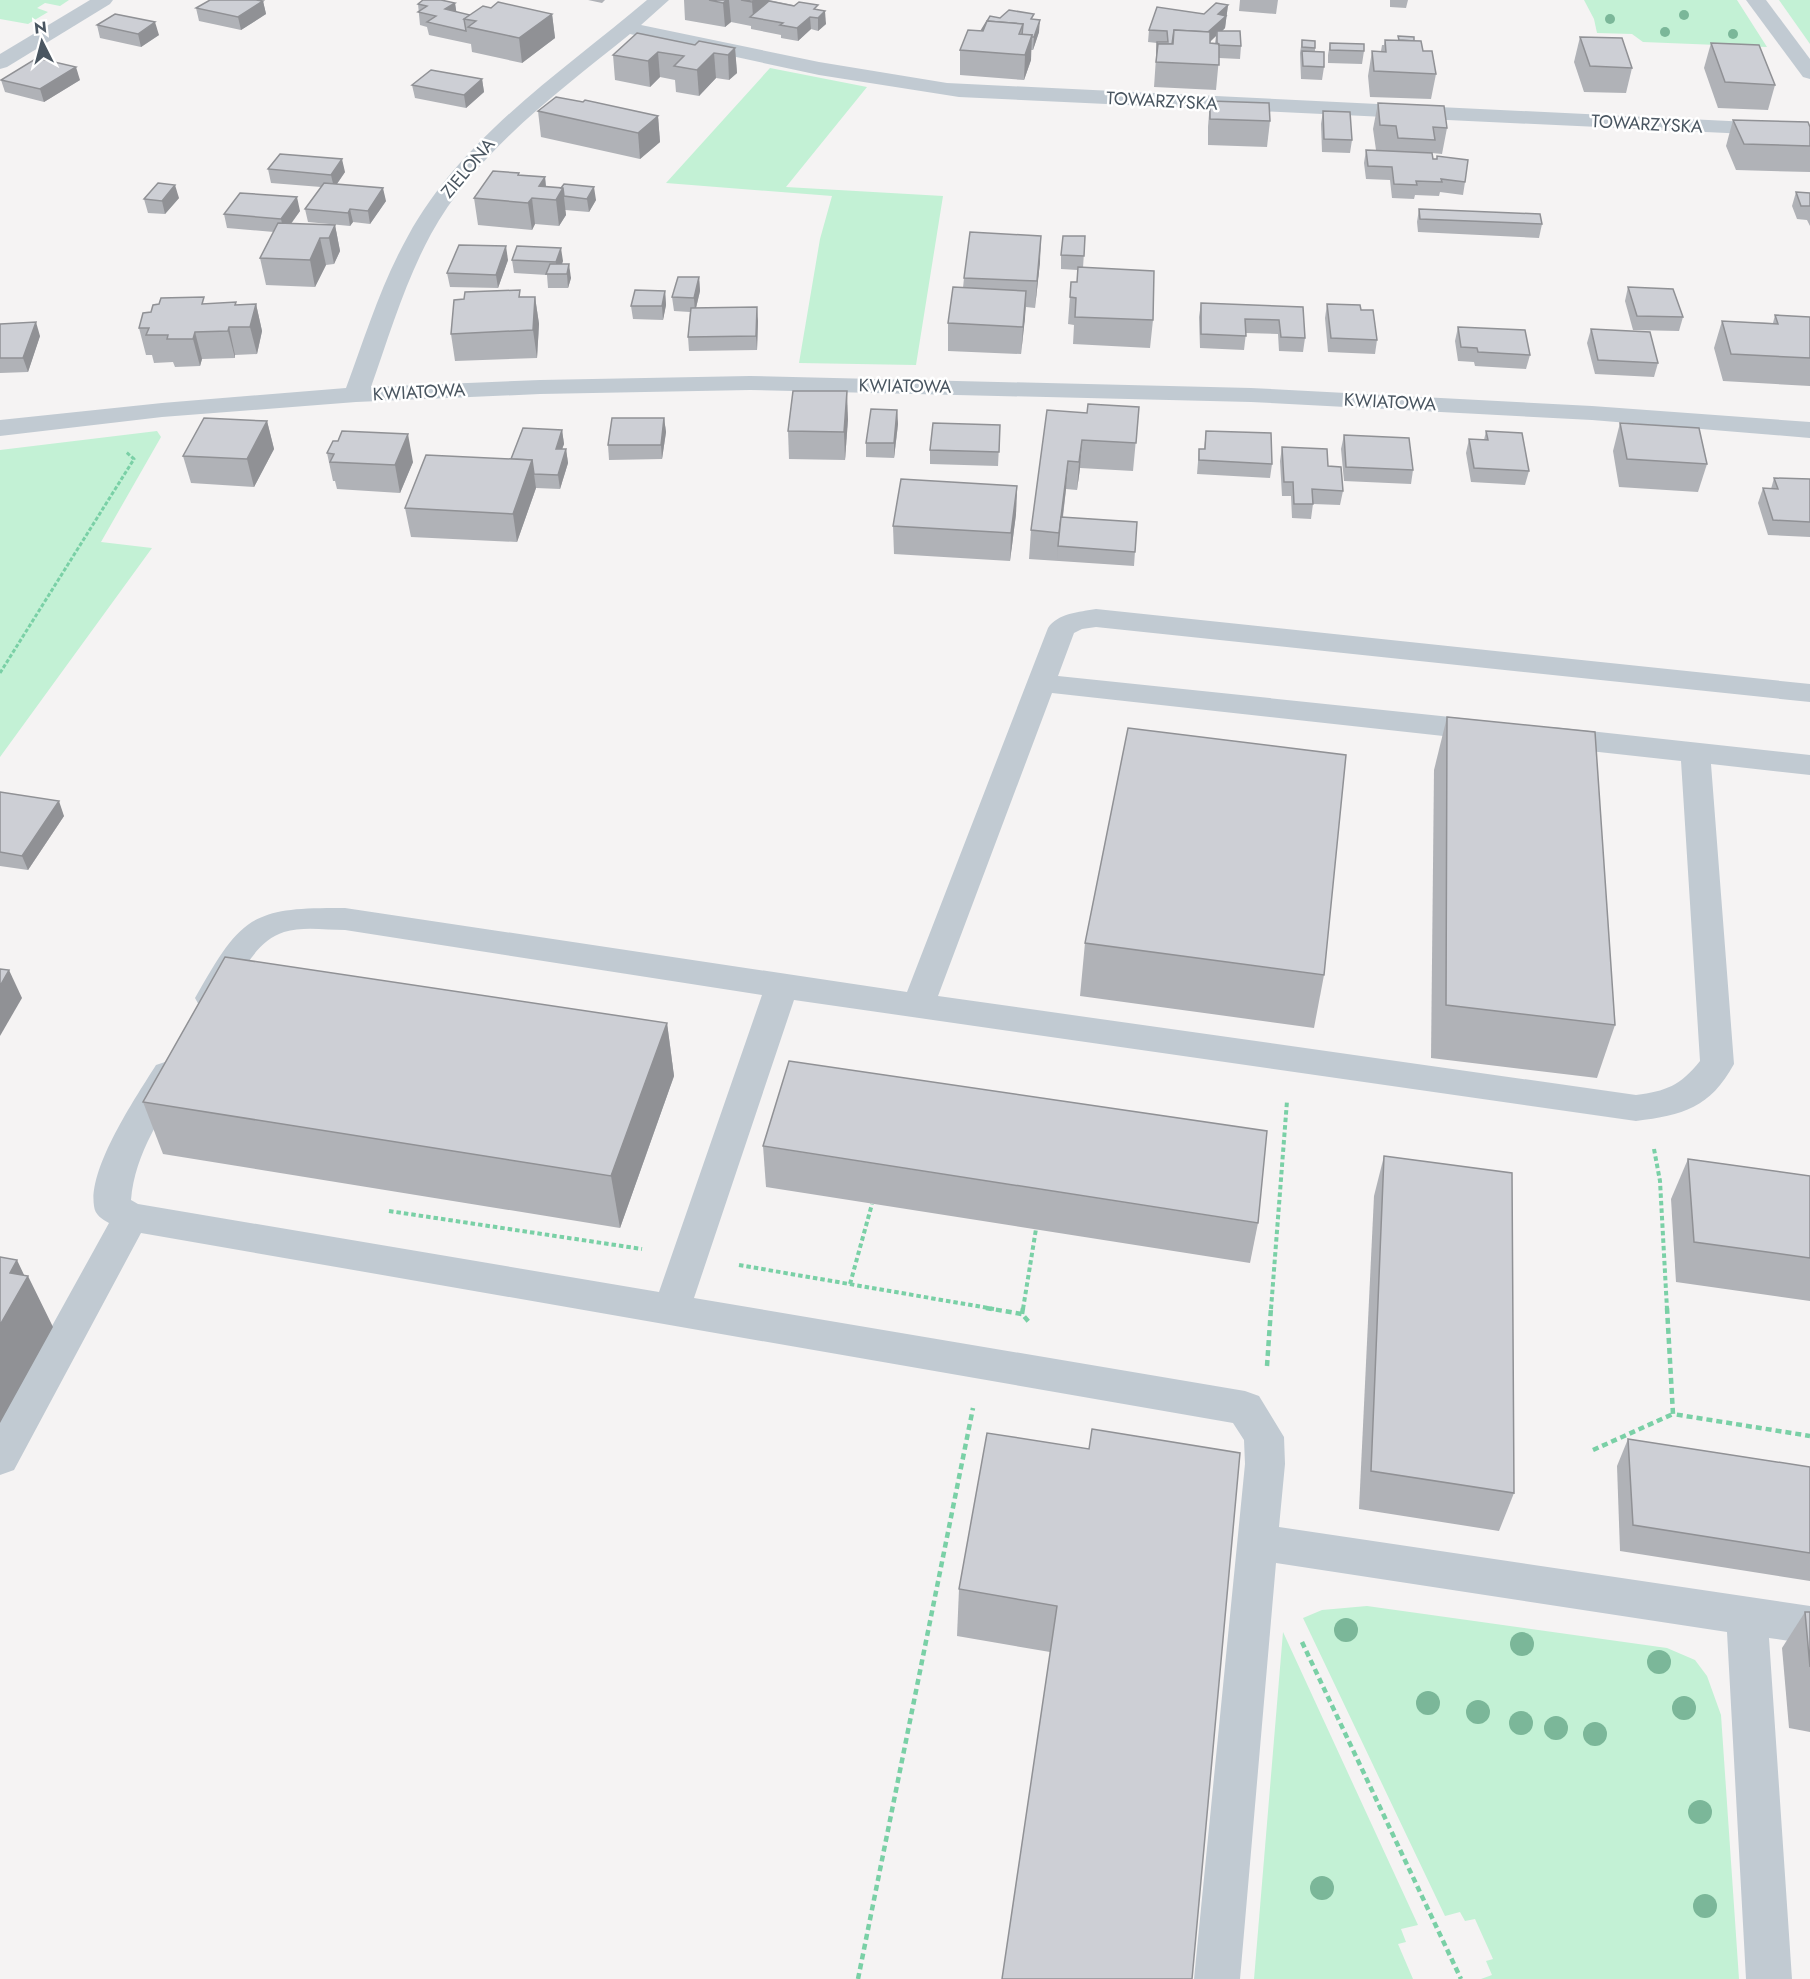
<svg xmlns="http://www.w3.org/2000/svg" width="1810" height="1979" viewBox="0 0 1810 1979" font-family="Jost,sans-serif">
	<style>
		.green { fill: #c3f1d5 }
		.lines { fill: none; stroke-linecap: round; stroke-linejoin: round }
		.path-far2 { stroke: #7ad0a6; stroke-width: 3; stroke-dasharray: 4 2; stroke-linecap: butt }
		.path-far1 { stroke: #7ad0a6; stroke-width: 4; stroke-dasharray: 4.5 3; stroke-linecap: butt }
		.path { stroke: #7ad0a6; stroke-width: 4.5; stroke-dasharray: 6 4; stroke-linecap: butt }
		.minor { fill: #c1cad2; fill-rule: evenodd }
		.tree { fill: #7bb799 }
		.wall { fill: #b0b2b7; fill-rule: evenodd }
		.shaded-wall { fill: #909195 }
		.building { fill: #cdcfd5; stroke: #909195; stroke-width: 1.5 }
		.labels { text-anchor: middle; stroke-width: 5; stroke-linejoin: round; paint-order: stroke }
		.far-street-label { font-size: 18px; fill: #4a5661; stroke: #fff }
	</style>
	<rect width="100%" height="100%" fill="#f5f3f3"/>
	<!-- green -->
	<g class="green">
		<polygon points="0,0 69,0 60,6 45,3 37,8 48,12 28,24 0,19"/>
		<polygon points="1584,0 1737,0 1767,47 1643,42 1632,34 1597,33 1594,19"/>
		<polygon points="1779,0 1810,0 1810,44"/>
		<polygon points="770,68 867,87 786,187 943,196 916,365 799,363 820,239 832,196 666,183"/>
		<polygon points="157,431 161,437 101,542 152,548 0,757 0,450"/>
		<polygon points="1367,1606 1667,1648 1695,1660 1707,1676 1721,1715 1739,1979 1481,1979 1492,1975 1486,1961 1493,1959 1475,1919 1465,1921 1460,1912 1445,1916 1303,1618 1322,1610"/>
		<polygon points="1283,1632 1418,1925 1401,1929 1406,1942 1398,1944 1413,1979 1254,1979"/>
	</g>
	<g class="lines">
		<!-- path-far2 -->
		<polyline class="path-far2" points="0,673 134,459 126,452"/>
		<!-- path-far1 -->
		<g class="path-far1">
			<polyline points="1654,1149 1660,1181 1667,1309"/>
			<polyline points="389,1211 642,1249"/>
			<polyline points="739,1265 994,1309"/>
			<polyline points="850,1284 872,1204"/>
			<polyline points="1023,1309 1036,1229"/>
			<polyline points="1271,1309 1287,1101"/>
		</g>
		<!-- path -->
		<g class="path">
			<polyline points="986,1308 1022,1314 1029,1322"/>
			<polyline points="1667,1308 1673,1414 1810,1436"/>
			<polyline points="1022,1314 1023,1308"/>
			<polyline points="1267,1366 1271,1308"/>
			<polyline points="1593,1450 1673,1414"/>
			<polyline points="1302,1642 1461,1979"/>
			<polyline points="858,1979 973,1408"/>
		</g>
		<!-- minor -->
		<g class="minor">
			<polygon points="90,0 113,0 110,4 7,67 0,69 0,54"/>
			<path d="M647 0H669L641 25 819 62 947 83 1810 125V137L959 97 819 75 630 34C557 93 477 151 431 234 405 282 389 336 371 387L540 380 750 376 1251 388 1592 406 1810 422V438L1592 420 1251 402 750 390 540 394 356 402 162 417 0 436V420L162 403 346 388C365 337 381 284 408 236 463 136 562 72 647 0Z"/>
			<polygon points="1746,0 1766,0 1810,59 1810,79 1803,77"/>
			<path d="M1096 609 1810 684V702L1096 627 1082 629 1074 633 1058 676 1489 721 1499 724 1504 731 1499 738 1489 741 1052 693 938 996 1636 1095C1666 1091 1680 1086 1700 1061L1681 761 1553 747 1543 744 1538 737 1543 730 1553 727 1810 755V775L1711 764 1734 1064C1710 1108 1683 1115 1636 1121L794 1000 694 1298 1245 1391 1259 1396 1284 1437 1285 1464 1279 1527 1810 1606V1644L1769 1638 1792 1979H1746L1727 1632 1276 1563 1240 1979H1194L1245 1464 1244 1440 1233 1423 141 1233 14 1470 0 1475V1420L109 1223C102 1219 95 1215 94 1206 88 1168 136 1097 156 1065L168 1061 180 1065 185 1074C163 1115 135 1152 131 1200L138 1204 659 1292 762 995 345 930C326 930 303 926 284 932 253 942 238 980 224 1007L212 1010 200 1007 195 998C241 917 250 907 345 908L907 992 1048 628C1058 613 1079 612 1096 609Z"/>
		</g>
	</g>
	<!-- trees -->
	<g class="tree">
		<circle cx="1684" cy="15" r="5"/>
		<circle cx="1610" cy="19" r="5"/>
		<circle cx="1665" cy="32" r="5"/>
		<circle cx="1733" cy="34" r="5"/>
		<circle cx="1346" cy="1630" r="12"/>
		<circle cx="1522" cy="1644" r="12"/>
		<circle cx="1659" cy="1662" r="12"/>
		<circle cx="1428" cy="1703" r="12"/>
		<circle cx="1684" cy="1708" r="12"/>
		<circle cx="1478" cy="1712" r="12"/>
		<circle cx="1521" cy="1723" r="12"/>
		<circle cx="1556" cy="1728" r="12"/>
		<circle cx="1595" cy="1734" r="12"/>
		<circle cx="1700" cy="1812" r="12"/>
		<circle cx="1322" cy="1888" r="12"/>
		<circle cx="1705" cy="1906" r="12"/>
	</g>
	<!-- wall -->
	<g class="wall">
		<polygon points="588,0 605,0 602,3"/>
		<polygon points="684,0 769,0 818,10 826,24 818,31 811,29 798,41 781,38 781,35 751,29 751,26 731,22 725,27 685,20"/>
		<polygon points="1240,0 1278,0 1276,14 1239,11"/>
		<polygon points="1390,0 1408,0 1406,8 1390,7"/>
		<polygon points="263,1 266,14 241,30 199,21 196,8"/>
		<polygon points="455,3 456,12 470,15 491,8 552,14 555,38 522,63 472,52 471,44 429,35 427,27 420,25 418,4"/>
		<path d="M1228 5 1225 28 1222 31 1241 46 1240 59 1219 58 1216 90 1154 87 1157 43 1148 42 1149 30 1204 14ZM1216 36 1215 43H1210V42Z"/>
		<polygon points="1000,18 1034,19 1039,32 1033,50 1031,50 1031,60 1024,80 960,75 960,50 981,31"/>
		<polygon points="97,25 159,35 141,47 100,38"/>
		<polygon points="1398,36 1414,41 1423,51 1436,74 1431,99 1370,97 1368,76 1372,51 1381,51 1382,45 1384,45 1385,40 1398,40"/>
		<polygon points="1580,37 1632,68 1626,93 1584,92 1574,62"/>
		<polygon points="1302,40 1315,48 1315,51 1324,67 1322,80 1301,79 1300,53"/>
		<polygon points="1330,43 1364,51 1362,64 1328,63 1328,55"/>
		<polygon points="1711,43 1775,85 1768,110 1718,108 1704,68"/>
		<polygon points="695,45 735,48 737,73 729,80 716,78 699,96 676,92 675,80 660,77 650,87 615,80 613,55"/>
		<polygon points="482,79 484,92 466,108 415,98 412,85"/>
		<polygon points="1,80 80,80 44,102 5,92"/>
		<polygon points="1210,101 1270,121 1267,147 1208,145 1208,127"/>
		<polygon points="583,102 658,116 660,142 640,159 541,137 538,111"/>
		<polygon points="1378,103 1447,128 1442,154 1432,153 1433,159 1465,182 1463,195 1440,192 1439,196 1415,195 1414,199 1392,198 1390,180 1366,179 1364,163 1366,150 1376,150 1373,129"/>
		<polygon points="1323,111 1352,140 1350,153 1322,152 1321,124"/>
		<polygon points="1733,120 1810,127 1810,172 1736,170 1726,146"/>
		<polygon points="268,169 345,172 337,184 386,201 370,224 353,222 350,226 308,222 305,209 321,187 271,183"/>
		<polygon points="519,175 545,177 546,187 596,200 589,212 565,210 566,215 559,226 535,224 532,230 478,225 474,198"/>
		<polygon points="1796,192 1810,193 1810,226 1807,220 1797,219 1792,206"/>
		<polygon points="179,198 165,214 148,213 144,199"/>
		<polygon points="1419,209 1542,224 1539,238 1418,232 1417,222"/>
		<polygon points="300,211 291,224 335,225 340,251 334,264 326,265 315,287 266,285 260,258 274,232 227,228 224,214"/>
		<polygon points="1085,236 1083,268 1153,320 1150,348 1073,344 1074,325 1068,324 1071,282 1077,282 1078,270 1061,269 1061,255"/>
		<polygon points="508,260 498,288 450,287 447,273"/>
		<polygon points="512,260 563,261 562,264 571,278 568,288 548,288 547,275 514,273"/>
		<polygon points="1040,262 1035,308 1026,307 1021,354 948,351 948,323 963,288 964,278"/>
		<polygon points="699,277 700,291 696,308 758,321 757,350 689,351 688,337 690,312 674,311 672,297"/>
		<polygon points="1628,287 1683,317 1679,331 1633,330 1625,301"/>
		<polygon points="665,291 666,305 663,320 633,319 631,306"/>
		<polygon points="535,297 539,324 537,358 455,361 451,334"/>
		<polygon points="236,302 236,305 256,304 262,331 257,354 235,355 235,358 202,359 200,366 175,367 173,362 154,363 152,355 146,355 139,328 205,304"/>
		<polygon points="1201,303 1303,307 1305,338 1303,352 1279,351 1278,334 1246,333 1244,350 1200,348 1199,317"/>
		<polygon points="1327,304 1361,310 1377,340 1375,354 1328,352 1325,318"/>
		<polygon points="1775,315 1810,317 1810,386 1723,381 1714,348 1722,321 1773,323"/>
		<polygon points="0,324 40,336 28,372 0,373"/>
		<polygon points="1458,327 1530,355 1526,369 1475,366 1474,362 1458,361 1455,341"/>
		<polygon points="1591,329 1658,363 1654,377 1595,374 1587,343"/>
		<polygon points="1139,407 1133,471 1080,468 1077,490 1066,489 1063,517 1137,522 1134,566 1029,559 1031,530 1087,413"/>
		<polygon points="897,410 898,424 894,458 866,457 866,443"/>
		<polygon points="664,418 666,432 662,459 609,460 608,445"/>
		<polygon points="848,419 845,460 789,459 788,431"/>
		<polygon points="267,421 274,449 254,487 191,483 183,456"/>
		<polygon points="1620,423 1707,464 1698,492 1619,487 1613,451"/>
		<polygon points="1000,425 998,466 930,464 930,450"/>
		<polygon points="562,430 564,444 562,449 566,449 568,463 560,489 536,488 517,542 411,537 405,508 511,459"/>
		<polygon points="1206,431 1272,464 1270,478 1197,474 1199,449 1204,449"/>
		<polygon points="1486,431 1529,471 1525,485 1471,482 1466,453 1469,439 1484,440"/>
		<polygon points="1344,435 1413,470 1411,484 1344,481 1341,449"/>
		<polygon points="1282,447 1328,466 1343,491 1340,505 1313,504 1311,519 1292,518 1291,496 1282,496 1280,461"/>
		<polygon points="327,453 413,462 400,493 337,489 335,481 333,481"/>
		<polygon points="1774,478 1810,479 1810,537 1768,535 1758,503 1763,488 1771,489"/>
		<polygon points="1017,486 1016,514 1010,561 894,554 893,526"/>
		<polygon points="1447,717 1615,1025 1597,1078 1431,1058 1434,770"/>
		<polygon points="0,792 64,816 28,870 0,866"/>
		<polygon points="1085,943 1324,975 1314,1028 1080,996"/>
		<polygon points="667,1023 674,1076 620,1228 163,1154 143,1102"/>
		<polygon points="763,1146 1258,1223 1250,1263 766,1187"/>
		<polygon points="1384,1156 1514,1493 1499,1531 1359,1509 1374,1196"/>
		<polygon points="1688,1159 1810,1176 1810,1301 1676,1282 1671,1199"/>
		<polygon points="1628,1439 1810,1467 1810,1581 1620,1551 1617,1466"/>
		<polygon points="1089,1449 1050,1652 957,1636 959,1589"/>
		<polygon points="1805,1612 1810,1612 1810,1732 1789,1728 1782,1648"/>
	</g>
	<!-- shaded-wall -->
	<g class="shaded-wall">
		<polygon points="727,0 729,0 731,22 725,27 723,3"/>
		<polygon points="755,0 769,0 769,13 753,17 752,2"/>
		<polygon points="263,1 266,14 241,30 238,17"/>
		<polygon points="455,3 457,16 445,9"/>
		<polygon points="1228,5 1225,28 1217,36 1217,31 1216,36 1206,45 1207,32 1218,14"/>
		<polygon points="825,11 826,24 818,31 818,18"/>
		<polygon points="552,14 555,38 522,63 519,38"/>
		<polygon points="810,17 811,29 798,41 797,28"/>
		<polygon points="1040,20 1039,32 1033,50 1034,37"/>
		<polygon points="155,22 159,35 141,47 138,34"/>
		<polygon points="1032,35 1031,60 1024,80 1025,55"/>
		<polygon points="735,48 737,73 729,80 728,55"/>
		<polygon points="658,52 660,77 650,87 648,61"/>
		<polygon points="714,53 716,78 699,96 697,70"/>
		<polygon points="76,67 80,80 44,102 40,89"/>
		<polygon points="482,79 484,92 466,108 464,95"/>
		<polygon points="658,116 660,142 640,159 638,133"/>
		<polygon points="342,159 345,172 334,188 331,175"/>
		<polygon points="545,177 547,199 539,186"/>
		<polygon points="175,185 179,198 165,214 162,201"/>
		<polygon points="594,187 596,200 589,212 587,199"/>
		<polygon points="383,188 386,201 370,224 368,211"/>
		<polygon points="563,188 566,215 559,226 556,200"/>
		<polygon points="297,197 300,211 284,233 281,219"/>
		<polygon points="532,198 535,224 532,230 528,203"/>
		<polygon points="350,209 353,222 350,226 348,213"/>
		<polygon points="335,225 340,251 334,264 329,238"/>
		<polygon points="1041,236 1040,262 1035,308 1037,281"/>
		<polygon points="320,238 326,265 315,287 310,260"/>
		<polygon points="506,246 508,260 498,288 496,275"/>
		<polygon points="561,248 563,261 557,275 556,262"/>
		<polygon points="569,264 571,278 568,288 567,274"/>
		<polygon points="699,277 700,291 695,312 694,298"/>
		<polygon points="665,291 666,305 663,320 662,306"/>
		<polygon points="1026,291 1025,318 1021,354 1023,327"/>
		<polygon points="535,297 539,324 537,358 533,330"/>
		<polygon points="256,304 262,331 257,354 250,327"/>
		<polygon points="757,307 758,321 757,350 756,336"/>
		<polygon points="36,322 40,336 28,372 23,358"/>
		<polygon points="229,327 235,355 235,358 228,331"/>
		<polygon points="195,332 202,359 200,366 193,339"/>
		<polygon points="847,391 848,419 845,460 844,432"/>
		<polygon points="897,410 898,424 894,458 894,443"/>
		<polygon points="664,418 666,432 662,459 661,445"/>
		<polygon points="267,421 274,449 254,487 247,459"/>
		<polygon points="562,430 564,444 557,463 556,449"/>
		<polygon points="408,434 413,462 400,493 395,465"/>
		<polygon points="1082,440 1080,468 1077,490 1079,462"/>
		<polygon points="566,449 568,463 560,489 558,475"/>
		<polygon points="532,460 536,488 517,542 513,514"/>
		<polygon points="1068,461 1066,489 1059,546 1058,546 1057,561 1059,533"/>
		<polygon points="1017,486 1016,514 1010,561 1011,533"/>
		<polygon points="59,801 64,816 28,870 22,856"/>
		<polygon points="9,970 22,998 0,1036 0,986"/>
		<polygon points="667,1023 674,1076 620,1228 611,1176"/>
		<polygon points="17,1260 26,1279 28,1276 53,1327 0,1423 0,1325 10,1273"/>
	</g>
	<!-- building -->
	<g class="building">
		<polygon points="210,0 256,0 263,1 238,17 196,8"/>
		<polygon points="423,0 441,0 455,3 445,9 470,15 464,19 466,31 427,22 436,16 418,12 427,6 418,4"/>
		<polygon points="709,0 727,0 723,3"/>
		<polygon points="741,0 755,0 752,2"/>
		<polygon points="769,1 794,6 799,2 818,5 814,9 825,11 818,18 810,17 797,28 780,25 783,23 750,17"/>
		<polygon points="498,2 552,14 519,38 468,27 476,21 464,19 483,6 491,8"/>
		<polygon points="1216,3 1228,5 1218,14 1226,16 1208,32 1174,30 1172,44 1158,44 1157,56 1157,42 1168,42 1167,31 1149,30 1157,7 1204,14"/>
		<polygon points="1009,10 1034,14 1031,19 1040,20 1034,37 1031,37 1032,35 1022,35 1023,24 987,21 983,31 981,31 990,16 1000,18"/>
		<polygon points="115,14 155,22 138,34 97,25"/>
		<polygon points="987,21 1023,24 1019,34 1032,35 1025,55 960,50 968,30 983,31"/>
		<polygon points="1174,30 1210,32 1210,43 1219,44 1219,65 1156,62 1158,44 1173,44"/>
		<polygon points="1217,31 1240,31 1241,46 1219,45 1219,44 1217,43"/>
		<polygon points="637,33 695,45 699,41 735,48 728,55 714,53 697,70 674,66 684,56 658,52 648,61 613,55"/>
		<polygon points="1398,36 1414,37 1414,41 1399,40"/>
		<polygon points="1580,37 1622,38 1632,68 1590,66"/>
		<polygon points="1302,40 1315,41 1315,48 1302,47"/>
		<polygon points="1385,40 1421,41 1423,51 1432,51 1436,74 1374,71 1372,51 1386,52"/>
		<polygon points="1330,43 1364,44 1364,51 1330,50"/>
		<polygon points="1711,43 1759,45 1775,85 1725,82"/>
		<polygon points="1302,51 1324,52 1324,67 1303,66"/>
		<polygon points="37,58 76,67 40,89 1,80"/>
		<polygon points="431,70 482,79 464,95 412,85"/>
		<polygon points="556,97 583,102 585,100 658,116 638,133 538,111"/>
		<polygon points="1210,101 1269,103 1270,121 1210,119"/>
		<polygon points="1378,103 1444,106 1447,128 1433,127 1435,140 1398,138 1396,126 1380,125"/>
		<polygon points="1323,111 1350,112 1352,140 1324,139"/>
		<polygon points="1733,120 1808,122 1810,127 1810,146 1744,144"/>
		<polygon points="1366,150 1432,153 1433,159 1437,159 1437,156 1468,160 1465,182 1441,179 1442,182 1416,181 1417,185 1394,184 1392,167 1368,166"/>
		<polygon points="280,154 342,159 331,175 268,169"/>
		<polygon points="493,171 519,173 518,175 545,177 539,186 563,188 556,200 532,198 528,203 474,198"/>
		<polygon points="158,183 175,185 162,201 144,199"/>
		<polygon points="324,183 383,188 368,211 350,209 348,213 305,209"/>
		<polygon points="564,184 594,187 587,199 564,196 563,188 561,188"/>
		<polygon points="1796,192 1810,193 1810,206 1801,206"/>
		<polygon points="240,193 297,197 281,219 224,214"/>
		<polygon points="1419,209 1540,214 1542,224 1420,219"/>
		<polygon points="278,223 335,225 329,238 320,238 310,260 260,258"/>
		<polygon points="970,232 1041,236 1037,281 964,278"/>
		<polygon points="1063,236 1085,236 1084,256 1061,255"/>
		<polygon points="459,245 506,246 496,275 447,273"/>
		<polygon points="517,246 561,248 556,262 512,260"/>
		<polygon points="550,264 569,264 567,274 546,274"/>
		<polygon points="1078,267 1154,271 1153,320 1075,317 1076,298 1070,297 1071,282 1077,282"/>
		<polygon points="678,277 699,277 694,298 672,297"/>
		<polygon points="953,287 1026,291 1023,327 948,323"/>
		<polygon points="1628,287 1673,289 1683,317 1637,316"/>
		<polygon points="520,290 519,297 535,297 533,330 451,334 454,300 464,299 465,292"/>
		<polygon points="635,290 665,291 662,306 631,306"/>
		<polygon points="204,297 202,304 236,302 235,305 256,304 250,327 229,327 228,331 195,332 193,339 167,339 168,335 146,335 149,328 139,328 143,313 151,312 153,305 159,304 161,298"/>
		<polygon points="1201,303 1303,307 1305,338 1281,337 1279,320 1245,319 1246,336 1201,334"/>
		<polygon points="1327,304 1360,305 1361,310 1373,310 1377,340 1331,338"/>
		<polygon points="757,307 756,336 688,337 691,308"/>
		<polygon points="1775,315 1810,317 1810,358 1731,354 1722,321 1778,324"/>
		<polygon points="36,322 23,358 0,358 0,324"/>
		<polygon points="1458,327 1525,330 1530,355 1478,352 1477,348 1461,347"/>
		<polygon points="1591,329 1650,332 1658,363 1598,360"/>
		<polygon points="793,391 847,391 844,432 788,431"/>
		<polygon points="1088,404 1139,407 1136,443 1082,440 1079,462 1068,461 1059,533 1031,530 1047,410 1087,413"/>
		<polygon points="871,409 897,410 894,443 866,443"/>
		<polygon points="204,418 267,421 247,459 183,456"/>
		<polygon points="612,418 664,418 661,445 608,445"/>
		<polygon points="933,423 1000,425 999,452 930,450"/>
		<polygon points="1620,423 1699,428 1707,464 1627,459"/>
		<polygon points="523,428 562,430 556,449 566,449 558,475 534,474 532,460 511,459"/>
		<polygon points="342,431 408,434 395,465 330,462 334,454 327,453 333,441 338,441"/>
		<polygon points="1206,431 1271,433 1272,464 1199,460 1199,449 1205,449"/>
		<polygon points="1486,431 1522,433 1529,471 1474,468 1469,439 1488,440"/>
		<polygon points="1344,435 1409,438 1413,470 1346,467"/>
		<polygon points="1282,447 1327,449 1328,466 1341,467 1343,491 1312,489 1313,504 1294,504 1293,482 1284,482"/>
		<polygon points="426,455 532,460 513,514 405,508"/>
		<polygon points="1774,478 1810,479 1810,522 1773,520 1763,488 1778,489"/>
		<polygon points="901,479 1017,486 1011,533 893,526"/>
		<polygon points="1061,517 1137,522 1135,552 1058,546"/>
		<polygon points="1447,717 1595,732 1615,1025 1446,1005"/>
		<polygon points="1128,728 1346,755 1324,975 1085,943"/>
		<polygon points="0,792 59,801 22,856 0,852"/>
		<polygon points="225,957 667,1023 611,1176 143,1102"/>
		<polygon points="0,969 9,970 0,986"/>
		<polygon points="789,1061 1267,1131 1258,1223 763,1146"/>
		<polygon points="1384,1156 1512,1173 1514,1493 1371,1471"/>
		<polygon points="1688,1159 1810,1176 1810,1258 1694,1242"/>
		<polygon points="0,1257 17,1260 10,1273 28,1276 0,1325"/>
		<polygon points="1092,1429 1240,1453 1192,1979 1002,1979 1057,1606 959,1589 987,1433 1089,1449"/>
		<polygon points="1628,1439 1810,1467 1810,1553 1633,1525"/>
		<polygon points="1805,1612 1810,1612 1810,1667"/>
	</g>
	<g class="labels">
		<!-- far-street labels -->
		<g class="far-street-label">
			<text transform="translate(1162 101) rotate(3)" y="6">TOWARZYSKA</text>
			<text transform="translate(1647 124) rotate(3)" y="6">TOWARZYSKA</text>
			<text transform="translate(468 168) rotate(-50)" y="6">ZIELONA</text>
			<text transform="translate(905 386) rotate(1)" y="6">KWIATOWA</text>
			<text transform="translate(419 392) rotate(-3)" y="6">KWIATOWA</text>
			<text transform="translate(1390 402) rotate(3)" y="6">KWIATOWA</text>
		</g>
	</g>
	<!-- north arrow -->
	<g transform="translate(42 42) rotate(354)" stroke="#ffffff" stroke-width="4.5" paint-order="stroke">
	<path d="M0-4.5L10 22L0 15L-10 22Z" fill="#4a5661"/>
	<text y="-9" font-size="16" font-weight="bold" text-anchor="middle" fill="#4a5661">N</text>
	</g>
</svg>
